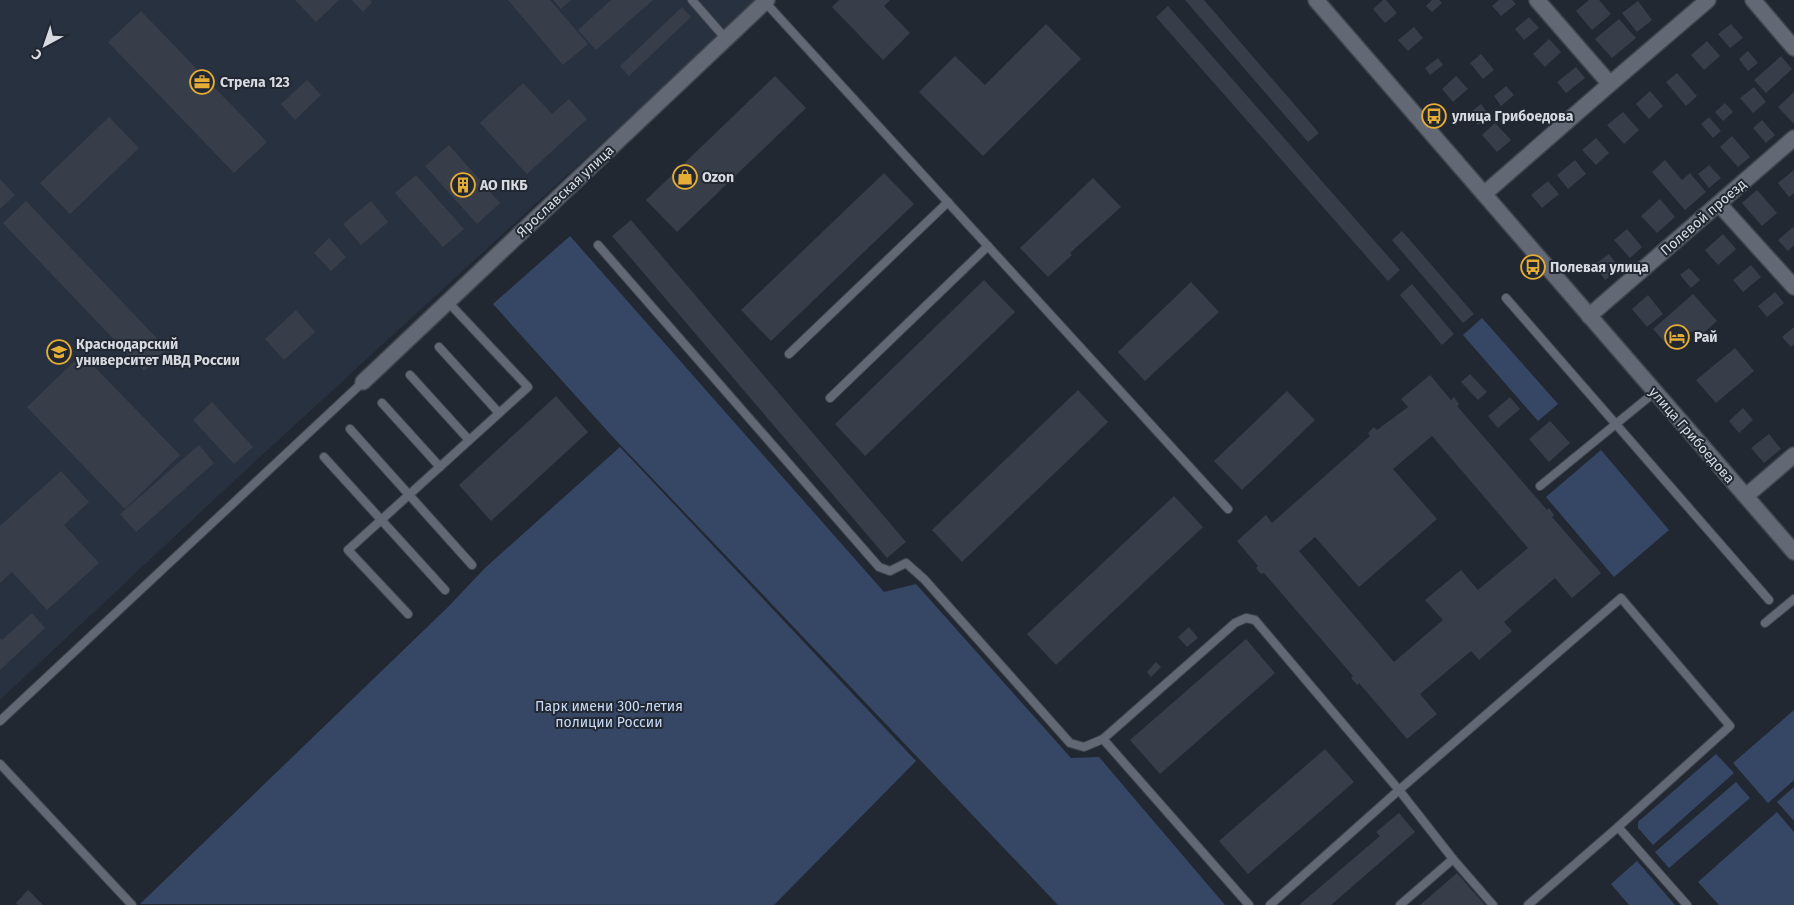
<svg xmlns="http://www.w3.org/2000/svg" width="1794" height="905" viewBox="0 0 1794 905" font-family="'Fira Sans',sans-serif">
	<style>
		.built { fill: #283140 }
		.green { fill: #364766 }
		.building { fill: #383e49; fill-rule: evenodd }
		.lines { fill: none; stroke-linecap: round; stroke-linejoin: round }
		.service-casing { stroke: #41464e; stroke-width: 10 }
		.minor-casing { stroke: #41464e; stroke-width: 18 }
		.tertiary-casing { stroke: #41464e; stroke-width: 18 }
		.service { stroke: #626874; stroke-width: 8 }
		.minor { stroke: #626874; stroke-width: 15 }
		.tertiary { stroke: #626874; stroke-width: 15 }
		.labels { text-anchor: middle; stroke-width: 4; stroke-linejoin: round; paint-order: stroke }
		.poi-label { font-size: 14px; font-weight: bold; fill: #d7dbe1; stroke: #222832; text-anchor: start }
		.street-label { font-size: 14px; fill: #d7dbe1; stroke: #222832 }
		.park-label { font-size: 14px; fill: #c9dbf9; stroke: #222832 }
	</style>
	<rect width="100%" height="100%" fill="#222832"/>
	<!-- built -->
	<polygon class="built" points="0,0 758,0 237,478 0,700"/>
	<!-- green -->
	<g class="green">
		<polygon points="570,236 884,592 916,584 1071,758 1099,757 1225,905 1058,905 611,435 493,304"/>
		<polygon points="1482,318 1558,404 1538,421 1463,335"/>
		<polygon points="620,447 916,761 774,905 140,904 448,607 485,568"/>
		<polygon points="1601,450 1669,530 1614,577 1546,497"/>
		<polygon points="1794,710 1794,780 1768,803 1733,763"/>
		<polygon points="1716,754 1734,773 1653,845 1638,828 1638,822"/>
		<polygon points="1736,782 1750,798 1669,868 1655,852"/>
		<polygon points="1794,787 1794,821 1777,802"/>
		<polygon points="1777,812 1794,832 1794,905 1719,905 1698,882"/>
		<polygon points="1637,861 1675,905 1629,905 1611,884"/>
	</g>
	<!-- building -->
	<g class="building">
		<polygon points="295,0 339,0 316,22"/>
		<polygon points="352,0 370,0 372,2 363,12"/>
		<polygon points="508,0 550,0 588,44 563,65"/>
		<polygon points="553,0 571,0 561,9"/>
		<polygon points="611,0 653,0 596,50 578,30"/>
		<polygon points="839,0 890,0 884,6 910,33 883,60 832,7"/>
		<polygon points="1185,0 1204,0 1319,133 1308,142"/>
		<polygon points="1383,0 1386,0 1397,13 1385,23 1373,9"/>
		<polygon points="1432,0 1439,0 1442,3 1432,12 1426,6"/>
		<polygon points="1499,0 1512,0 1516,4 1501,16 1492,6"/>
		<polygon points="1589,0 1599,0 1611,14 1592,30 1576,11"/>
		<polygon points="1638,1 1652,20 1637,32 1622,13"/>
		<polygon points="1168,6 1400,270 1388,281 1156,17"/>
		<polygon points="682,7 691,17 629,76 620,66"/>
		<polygon points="141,11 267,142 234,173 108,42"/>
		<polygon points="1529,17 1539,28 1524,40 1515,29"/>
		<polygon points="1619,19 1636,38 1612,58 1595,39"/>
		<polygon points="1046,24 1081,59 983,156 919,92 955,56 985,85"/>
		<polygon points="1731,24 1743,38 1730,48 1718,34"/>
		<polygon points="1414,27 1423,38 1408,51 1398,40"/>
		<polygon points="1549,39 1561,52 1545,67 1533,54"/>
		<polygon points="1707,41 1720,56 1704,70 1691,55"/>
		<polygon points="1748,51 1758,63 1748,71 1739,59"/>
		<polygon points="1481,54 1494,70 1483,79 1470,63"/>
		<polygon points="1781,56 1792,69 1766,93 1754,80"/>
		<polygon points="1438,58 1443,65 1430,75 1425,68"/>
		<polygon points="1576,67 1585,78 1566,93 1557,82"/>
		<polygon points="1677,73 1697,96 1686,106 1666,82"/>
		<polygon points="775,76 806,108 677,232 646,200"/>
		<polygon points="1456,76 1468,89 1453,102 1442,89"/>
		<polygon points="307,80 321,95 295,120 281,104"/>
		<polygon points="523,83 552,114 569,99 587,119 527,174 480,123"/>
		<polygon points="1506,86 1514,95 1501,106 1494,96"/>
		<polygon points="1754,87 1766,102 1753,113 1740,98"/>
		<polygon points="1650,91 1663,106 1649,119 1636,104"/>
		<polygon points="1794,92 1794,124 1778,107"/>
		<polygon points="1725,103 1733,112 1723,121 1715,112"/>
		<polygon points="1481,104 1490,116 1478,125 1468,114"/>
		<polygon points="1623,112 1639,130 1624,144 1607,125"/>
		<polygon points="109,117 139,148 70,214 40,183"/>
		<polygon points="1709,117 1721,131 1713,138 1701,124"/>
		<polygon points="1762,120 1775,135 1766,143 1753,128"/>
		<polygon points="1495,123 1511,140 1497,152 1482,135"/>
		<polygon points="1732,136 1750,157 1738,167 1720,147"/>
		<polygon points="1596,138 1609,153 1596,165 1582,150"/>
		<polygon points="449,145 500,203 477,224 425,166"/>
		<polygon points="1575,160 1586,174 1568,189 1557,175"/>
		<polygon points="1665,160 1682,180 1690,173 1706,192 1685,210 1652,172"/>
		<polygon points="1709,165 1721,178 1709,188 1698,174"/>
		<polygon points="1794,170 1794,193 1789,197 1778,183"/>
		<polygon points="884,173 914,204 771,341 741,310"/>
		<polygon points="416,175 464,229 443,247 395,193"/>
		<polygon points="1093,178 1121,207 1070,253 1072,255 1048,277 1020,248"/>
		<polygon points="0,179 15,195 0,209"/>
		<polygon points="1548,181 1559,194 1542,208 1531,195"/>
		<polygon points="1757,190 1777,213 1762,226 1742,203"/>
		<polygon points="1660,199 1675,217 1657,233 1641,216"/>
		<polygon points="26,201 167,349 144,371 3,223"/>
		<polygon points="371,201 388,222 361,245 343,224"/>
		<polygon points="631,220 906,542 887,558 612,236"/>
		<polygon points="1793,227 1794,229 1794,245 1788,251 1778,240"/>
		<polygon points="1627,229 1642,247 1630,258 1614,240"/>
		<polygon points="1402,231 1474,314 1463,323 1392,240"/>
		<polygon points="1723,234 1736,249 1718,265 1705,250"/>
		<polygon points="329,238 346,257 331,271 314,253"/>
		<polygon points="1609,254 1620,268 1605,280 1594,265"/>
		<polygon points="1751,265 1761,277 1743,292 1733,280"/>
		<polygon points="1689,268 1700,280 1691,288 1680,275"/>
		<polygon points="984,280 1015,312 865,456 835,424"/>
		<polygon points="1191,282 1219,312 1145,381 1118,352"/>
		<polygon points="1412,284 1454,334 1442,345 1400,295"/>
		<polygon points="1775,292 1784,303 1767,317 1758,306"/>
		<polygon points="1693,294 1717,321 1698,338 1691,331 1671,349 1653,329"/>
		<polygon points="1648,295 1663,314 1647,327 1632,309"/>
		<polygon points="296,310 315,332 284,360 265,339"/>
		<polygon points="1794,327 1794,344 1791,347 1782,337"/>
		<polygon points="1735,348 1754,371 1716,403 1696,380"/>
		<polygon points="82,354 180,455 125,509 27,407"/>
		<polygon points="1470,374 1487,392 1478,400 1461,382"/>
		<path d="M1430 375 1451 400 1454 397 1459 404 1457 406 1547 510 1549 508 1554 515 1552 517 1601 573 1572 598 1555 578 1504 622 1512 631 1479 660 1471 651 1420 694 1437 714 1407 739 1359 683 1357 685 1351 678 1353 676 1264 573 1261 574 1256 568 1258 566 1237 541 1266 515 1272 523 1370 436 1368 433 1374 427 1377 430 1408 407 1401 399ZM1432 436 1528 548 1478 590 1461 570 1425 600 1443 620 1394 662 1299 551 1315 537 1359 587 1437 519 1393 469Z"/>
		<polygon points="1078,390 1108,422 962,562 932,530"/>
		<polygon points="1287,391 1315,420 1242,490 1214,461"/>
		<polygon points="556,396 588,432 491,521 459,485"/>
		<polygon points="1510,397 1520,409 1498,428 1488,416"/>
		<polygon points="212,402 253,447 234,464 193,420"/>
		<polygon points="1743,408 1753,420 1739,433 1729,421"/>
		<polygon points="1550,421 1570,443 1549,462 1529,439"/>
		<polygon points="1769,434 1781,449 1764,463 1751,448"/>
		<polygon points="199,445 214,463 136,532 120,514"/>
		<polygon points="61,471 89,502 64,525 99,563 47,610 12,572 0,583 0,526"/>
		<polygon points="1174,496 1203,527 1056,665 1027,634"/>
		<polygon points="32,613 45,628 0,670 0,638 2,640"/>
		<polygon points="1189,627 1198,638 1187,647 1178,637"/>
		<polygon points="1246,639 1275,673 1160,774 1130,740"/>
		<polygon points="1156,662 1161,667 1151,677 1147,672"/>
		<polygon points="1325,749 1354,782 1248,874 1219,841"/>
		<polygon points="1399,813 1415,832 1331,905 1299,905 1380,836 1376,832"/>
		<polygon points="1457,873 1485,905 1420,905"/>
		<polygon points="28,890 43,905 18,905 16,903"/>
	</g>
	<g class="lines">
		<!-- service casing -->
		<g class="service-casing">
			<g id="service">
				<polyline points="692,0 726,39"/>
				<polyline points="765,2 1228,509"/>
				<polyline points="598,245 879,567 890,571 906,563 924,579 1070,743 1084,747 1103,739 1235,623 1246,618 1255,620 1399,790 1270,905"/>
				<polyline points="1506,298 1769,600"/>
				<polyline points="439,347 499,413"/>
				<polyline points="789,354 948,202"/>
				<polyline points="410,375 469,440"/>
				<polyline points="830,398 988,246"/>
				<polyline points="382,403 440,467"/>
				<polyline points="350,429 472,565"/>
				<polyline points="324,457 445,590"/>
				<polyline points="1540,486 1655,392"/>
				<polyline points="408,614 348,550 528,387 448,302"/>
				<polyline points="1765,623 1794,599"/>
				<polyline points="0,721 363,382"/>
				<polyline points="1103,739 1249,905"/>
				<polyline points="0,764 132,905"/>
				<polyline points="1400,905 1453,859"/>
				<polyline points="1493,905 1453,859 1399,790 1621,598 1730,726 1618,827"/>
				<polyline points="1528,905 1618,827 1687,905"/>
			</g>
		</g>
		<!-- minor casing -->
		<g class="minor-casing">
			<g id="minor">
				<polyline points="1537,0 1610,84"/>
				<polyline points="1753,0 1794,48"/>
				<polyline points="1484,194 1610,84 1708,0"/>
				<polyline points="1719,204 1794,287"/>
				<polyline points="1589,316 1794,138"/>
				<polyline points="363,382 767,0"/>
				<polyline points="1746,496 1794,455"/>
			</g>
		</g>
		<!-- tertiary casing -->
		<g class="tertiary-casing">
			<polyline id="tertiary" points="1316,0 1794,552"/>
		</g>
		<!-- service -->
		<use href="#service" class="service"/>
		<!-- minor -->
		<use href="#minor" class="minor"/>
		<!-- tertiary -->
		<use href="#tertiary" class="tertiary"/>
	</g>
	<!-- icons -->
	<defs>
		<g id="office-ring" transform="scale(1.25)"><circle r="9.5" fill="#222832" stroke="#e6ad36" stroke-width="1.5"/><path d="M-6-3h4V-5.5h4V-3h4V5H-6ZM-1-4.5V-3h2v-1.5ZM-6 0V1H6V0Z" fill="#e6ad36"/></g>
		<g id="bus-ring" transform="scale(1.25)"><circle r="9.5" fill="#222832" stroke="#e6ad36" stroke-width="1.5"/><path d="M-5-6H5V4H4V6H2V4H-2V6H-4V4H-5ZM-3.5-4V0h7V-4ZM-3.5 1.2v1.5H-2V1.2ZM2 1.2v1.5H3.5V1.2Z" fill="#e6ad36"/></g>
		<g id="shop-ring" transform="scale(1.25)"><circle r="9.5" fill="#222832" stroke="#e6ad36" stroke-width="1.5"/><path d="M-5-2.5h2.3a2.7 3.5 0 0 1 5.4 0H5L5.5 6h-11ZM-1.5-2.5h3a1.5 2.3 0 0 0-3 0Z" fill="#e6ad36"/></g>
		<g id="building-ring" transform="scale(1.25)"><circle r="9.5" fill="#222832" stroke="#e6ad36" stroke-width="1.5"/><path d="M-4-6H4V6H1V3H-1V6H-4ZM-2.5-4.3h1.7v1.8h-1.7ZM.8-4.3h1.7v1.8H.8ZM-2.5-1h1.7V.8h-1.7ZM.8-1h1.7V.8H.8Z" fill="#e6ad36"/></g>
		<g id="hotel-ring" transform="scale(1.25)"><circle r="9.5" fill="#222832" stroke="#e6ad36" stroke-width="1.5"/><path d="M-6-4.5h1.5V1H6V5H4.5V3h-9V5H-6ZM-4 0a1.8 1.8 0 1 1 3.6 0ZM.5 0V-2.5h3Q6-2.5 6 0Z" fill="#e6ad36"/></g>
		<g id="university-ring" transform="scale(1.25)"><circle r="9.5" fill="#222832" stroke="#e6ad36" stroke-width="1.5"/><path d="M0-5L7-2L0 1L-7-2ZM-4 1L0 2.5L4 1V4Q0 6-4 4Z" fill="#e6ad36"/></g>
	</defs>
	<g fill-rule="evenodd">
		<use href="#office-ring" x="202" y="82"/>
		<use href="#bus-ring" x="1434" y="116"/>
		<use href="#shop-ring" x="685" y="177"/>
		<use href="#building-ring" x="463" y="185"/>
		<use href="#bus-ring" x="1533" y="267"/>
		<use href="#hotel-ring" x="1677" y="337"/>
		<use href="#university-ring" x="59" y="352"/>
	</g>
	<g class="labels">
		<!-- poi labels -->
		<g class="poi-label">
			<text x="220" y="87">Стрела 123</text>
			<text x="1452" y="121">улица Грибоедова</text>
			<text x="702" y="182">Ozon</text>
			<text x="480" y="190">АО ПКБ</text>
			<text x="1550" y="272">Полевая улица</text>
			<text x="1694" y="342">Рай</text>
			<text x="76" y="349">Краснодарский<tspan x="76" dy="16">университет МВД России</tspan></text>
		</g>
		<!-- street labels -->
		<g class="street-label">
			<text transform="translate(565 191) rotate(-43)" y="5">Ярославская улица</text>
			<text transform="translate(1703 217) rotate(-41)" y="5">Полевой проезд</text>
			<text transform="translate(1692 435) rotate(49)" y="5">улица Грибоедова</text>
		</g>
		<!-- park labels -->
		<g class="park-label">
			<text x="609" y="711">Парк имени 300-летия<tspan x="609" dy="16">полиции России</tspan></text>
		</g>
	</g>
	<!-- north arrow -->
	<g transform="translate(45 45) rotate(220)" stroke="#222832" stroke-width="4" paint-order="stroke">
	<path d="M0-4L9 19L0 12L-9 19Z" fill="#d7dbe1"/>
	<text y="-8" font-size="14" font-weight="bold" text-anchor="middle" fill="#d7dbe1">С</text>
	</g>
</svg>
